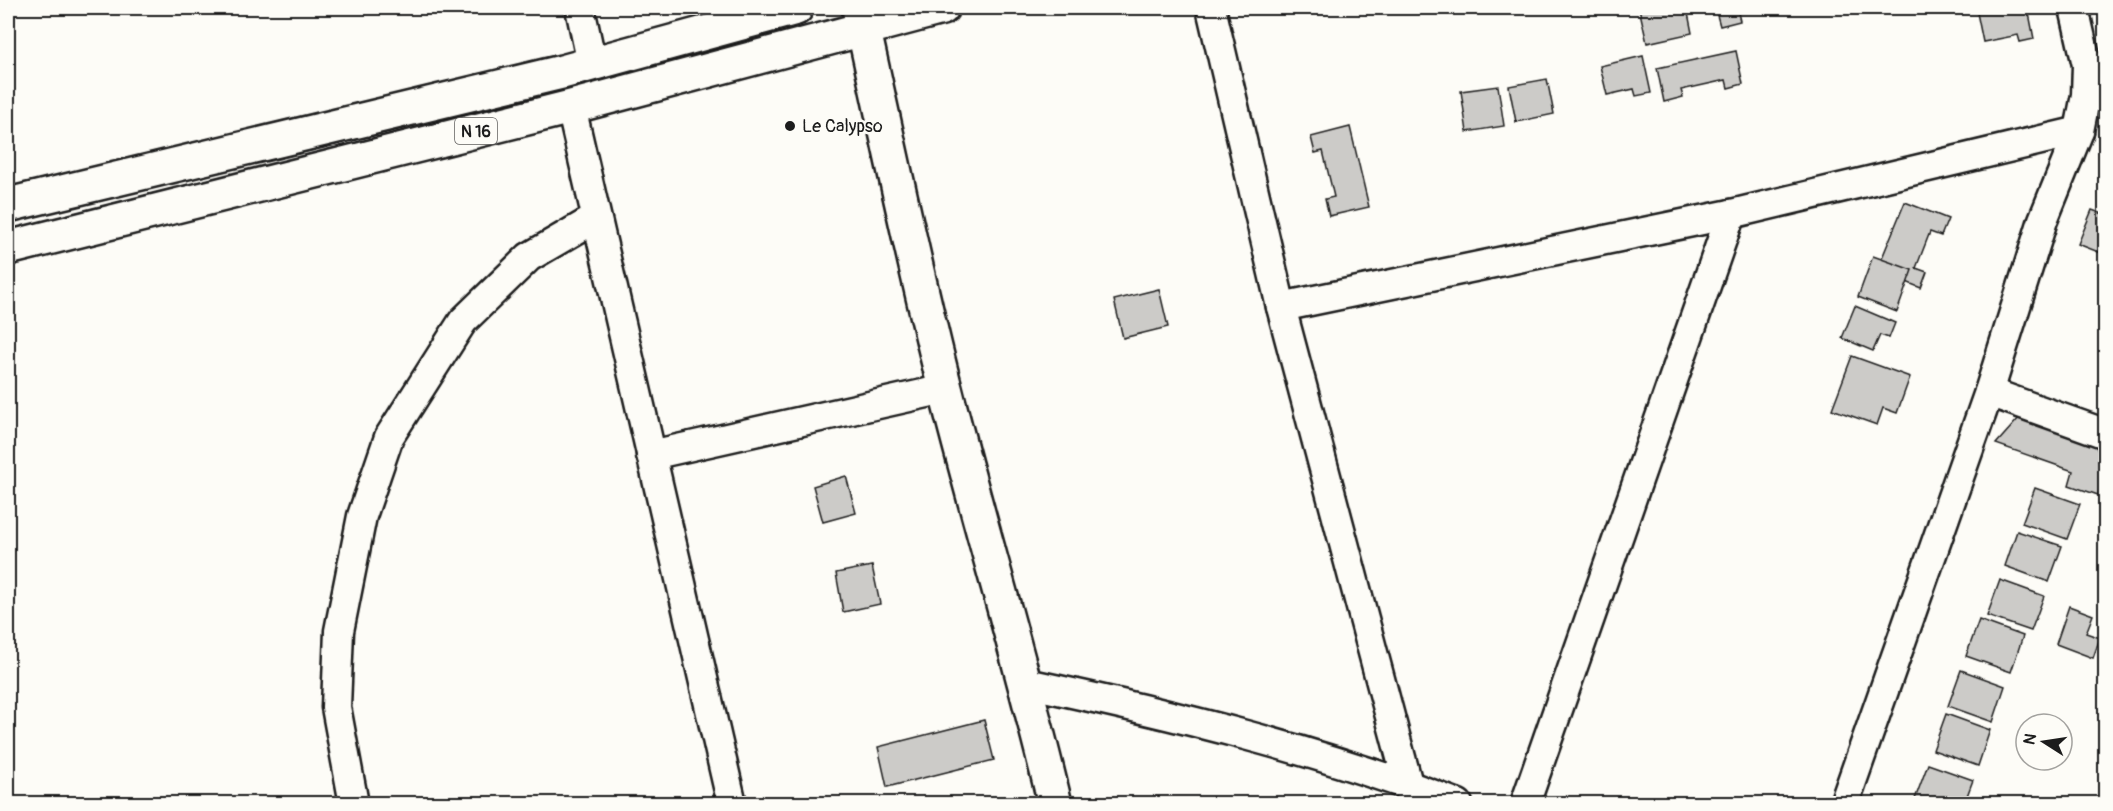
<svg xmlns="http://www.w3.org/2000/svg" width="2113" height="811" viewBox="0 0 2113 811" font-family="Pangolin,sans-serif">
	<style>
		.building { fill: #cccbc8; stroke: #1c1c1c; stroke-width: 1.5 }
		.lines { fill: none; stroke-linecap: round; stroke-linejoin: round }
		.street-casing { stroke: #1c1c1c; stroke-width: 33 }
		.secondary-casing { stroke: #1c1c1c; stroke-width: 38 }
		.highway-casing { stroke: #1c1c1c; stroke-width: 38 }
		.street { stroke: #fdfcf7; stroke-width: 28 }
		.secondary { stroke: #fdfcf7; stroke-width: 33 }
		.highway { stroke: #fdfcf7; stroke-width: 33 }
		.poi-dot { fill: #1c1c1c; stroke: #fdfcf7; stroke-width: 2 }
		.labels { text-anchor: middle; stroke-width: 5; stroke-linejoin: round; paint-order: stroke }
		.shield { fill: #fdfcf7; stroke: #605f5e; stroke-width: 1.5 }
		.shield-label { font-size: 16px; font-weight: bold; fill: #1c1c1c }
		.poi-label { font-size: 18px; fill: #1c1c1c; stroke: #fdfcf7; text-anchor: start }
	</style>
	<rect width="100%" height="100%" fill="#fdfcf7"/>
	<filter id="ink" filterUnits="userSpaceOnUse"><feTurbulence type="fractalNoise" baseFrequency=".0167" numOctaves="2"/><feDisplacementMap in="SourceGraphic" scale="12" xChannelSelector="R" yChannelSelector="G"/><feConvolveMatrix kernelMatrix="1 2 1 2 8 2 1 2 1" color-interpolation-filters="sRGB"/></filter>
	<g filter="url(#ink)">
		<!-- building -->
		<g class="building">
			<polygon points="1639,8 1687,8 1692,33 1647,43"/>
			<polygon points="1715,8 1737,8 1740,21 1720,26"/>
			<polygon points="1976,8 2028,8 2034,39 2020,42 2018,35 1983,42"/>
			<polygon points="1736,51 1743,84 1728,88 1726,80 1681,90 1683,97 1664,102 1657,68"/>
			<polygon points="1643,56 1651,93 1636,96 1634,89 1607,95 1600,66"/>
			<polygon points="1547,79 1554,114 1516,122 1509,86"/>
			<polygon points="1498,86 1504,126 1467,132 1461,91"/>
			<polygon points="1350,127 1369,207 1329,216 1325,199 1334,197 1323,151 1315,153 1311,137"/>
			<polygon points="1905,202 1948,219 1941,236 1930,232 1916,268 1927,272 1921,288 1877,270"/>
			<polygon points="2092,210 2106,215 2106,255 2078,244"/>
			<polygon points="1873,256 1912,270 1897,312 1858,297"/>
			<polygon points="1159,289 1168,327 1123,338 1114,300"/>
			<polygon points="1855,306 1895,323 1889,338 1880,335 1873,351 1842,338"/>
			<polygon points="1852,356 1910,377 1897,413 1883,408 1877,425 1832,409"/>
			<polygon points="2019,418 2098,444 2097,449 2106,452 2106,472 2098,495 2069,485 2073,471 1996,444"/>
			<polygon points="846,476 856,513 823,522 813,486"/>
			<polygon points="2035,488 2080,504 2067,539 2022,523"/>
			<polygon points="2017,531 2062,546 2049,582 2005,566"/>
			<polygon points="872,566 880,604 843,612 836,573"/>
			<polygon points="2000,580 2044,596 2031,631 1987,616"/>
			<polygon points="2069,606 2093,615 2086,633 2100,638 2093,658 2056,644"/>
			<polygon points="1979,620 2023,636 2011,672 1966,656"/>
			<polygon points="1961,670 2005,686 1993,722 1948,706"/>
			<polygon points="1946,714 1990,730 1978,766 1933,750"/>
			<polygon points="984,720 994,760 887,787 878,747"/>
			<polygon points="1928,764 1973,780 1964,804 1927,804 1915,799"/>
		</g>
		<g class="lines">
			<!-- street casing -->
			<g class="street-casing">
				<g id="street">
					<polyline points="580,8 592,64"/>
					<polyline points="1211,8 1281,307 1408,784"/>
					<polyline points="571,107 732,804"/>
					<polyline points="1281,307 1731,214 2079,131"/>
					<polyline points="1989,392 2106,434"/>
					<polyline points="651,455 945,389"/>
					<path d="M1026 683C1172 714 1319 750 1458 804"/>
					<polyline points="354,804 336,707 339,631 362,516 389,437 463,321 529,257 596,218"/>
					<polyline points="1525,804 1731,214"/>
					<polyline points="1844,804 1989,392 2043,220 2079,131 2086,95 2087,65 2074,8"/>
				</g>
			</g>
			<!-- secondary casing -->
			<g class="secondary-casing">
				<path id="secondary" d="M859 8C887 134 913 262 945 388 980 527 1022 664 1055 804"/>
			</g>
			<!-- highway casing -->
			<g class="highway-casing">
				<g id="highway">
					<polyline points="8,205 562,72 796,8"/>
					<polyline points="8,248 571,107 942,8"/>
				</g>
			</g>
			<!-- street -->
			<use href="#street" class="street"/>
			<!-- secondary -->
			<use href="#secondary" class="secondary"/>
			<!-- highway -->
			<use href="#highway" class="highway"/>
		</g>
	</g>
	<!-- markers -->
	<circle class="poi-dot" cx="790" cy="126" r="6"/>
	<g class="labels">
		<!-- shield labels -->
		<rect class="shield" x="455" y="118" width="42" height="26" rx="4.5"/>
		<g class="shield-label">
			<text x="476" y="137">N 16</text>
		</g>
		<!-- poi labels -->
		<g class="poi-label">
			<text x="802" y="132">Le Calypso</text>
		</g>
	</g>
	<!-- margin -->
	<rect width="2113" height="811" fill="none" stroke="#fdfcf7" stroke-width="30"/>
	<rect x="15" y="15" width="2083" height="781" fill="none" stroke="#1c1c1c" stroke-width="2" filter="url(#ink)"/>
	<!-- north arrow -->
	<g transform="translate(2044 742) rotate(282)"><circle r="28" fill="#fdfcf7" stroke="#a3a29f" stroke-width="1.5"/>
	<path d="M0-4.5L10 22L0 15L-10 22Z" fill="#1c1c1c"/>
	<text y="-9" font-size="16" font-weight="bold" text-anchor="middle" fill="#1c1c1c">N</text>
	</g>
</svg>
